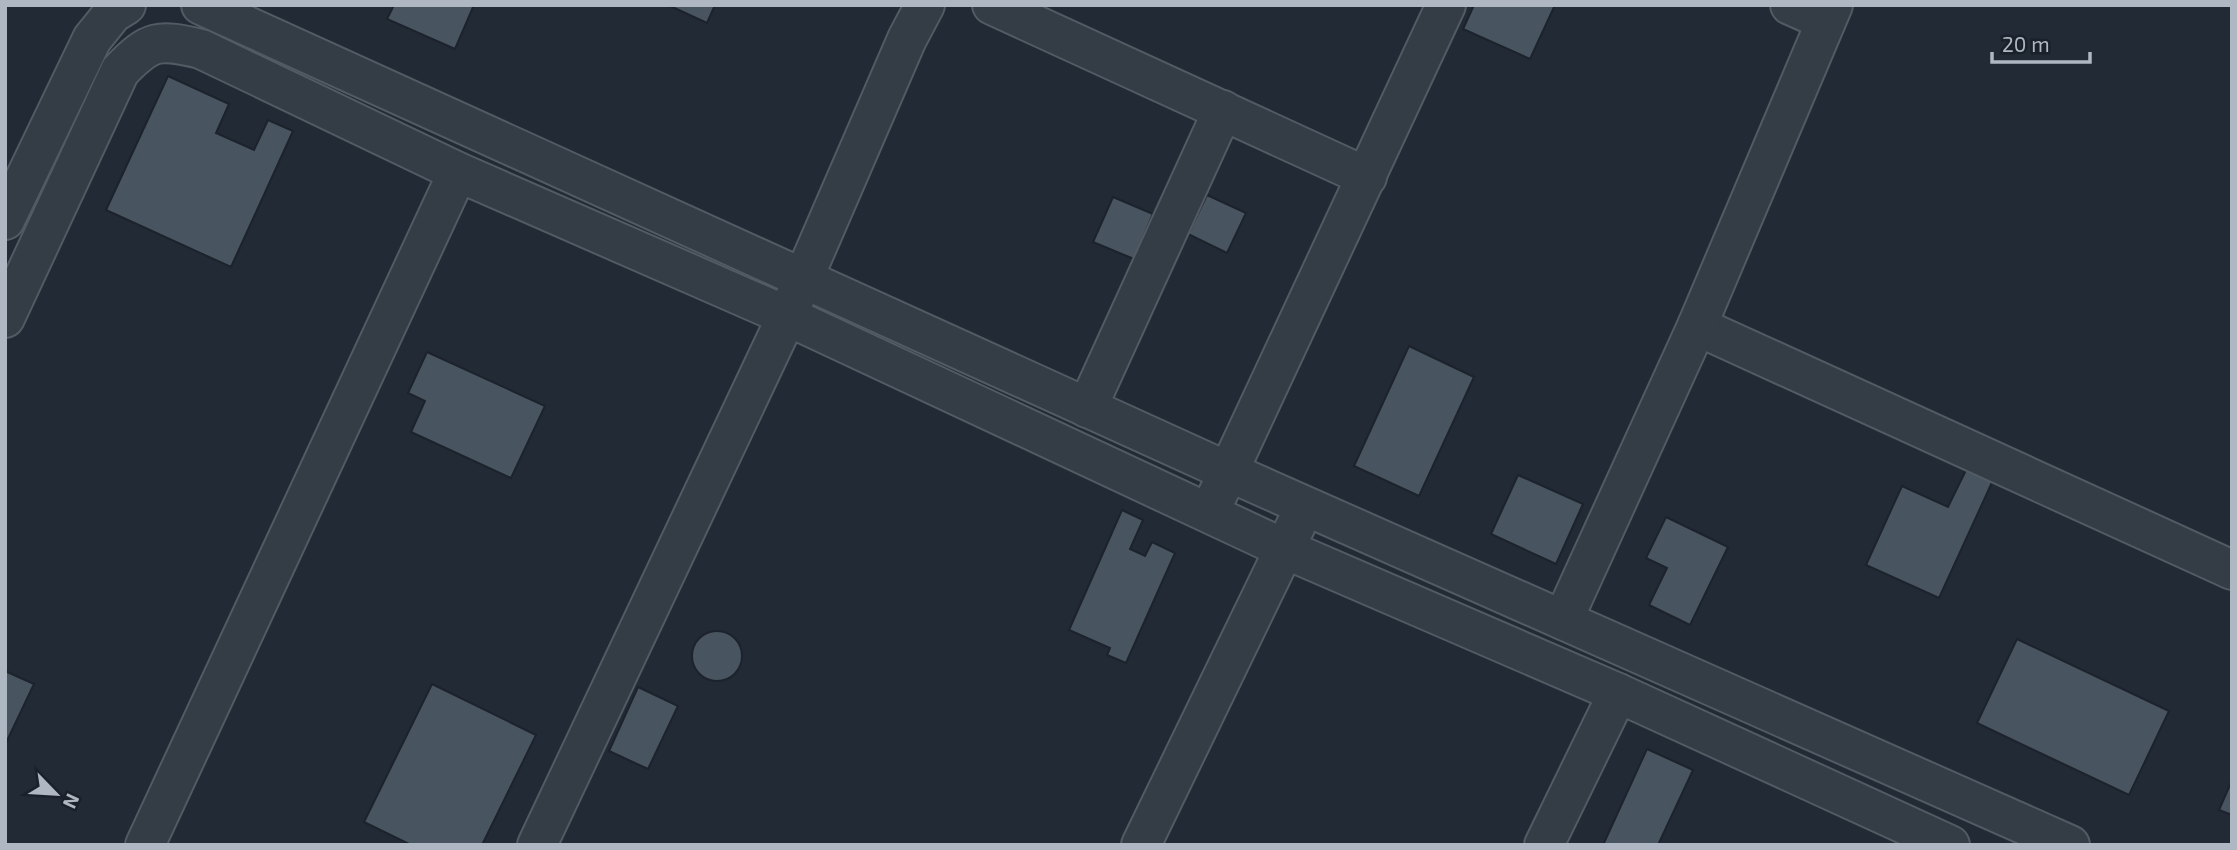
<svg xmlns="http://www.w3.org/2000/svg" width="2237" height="850" viewBox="0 0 2237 850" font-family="'Exo 2',sans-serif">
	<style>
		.building { fill: #495461; stroke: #1c232c; stroke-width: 2 }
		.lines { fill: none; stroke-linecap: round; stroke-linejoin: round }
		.minor-casing { stroke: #525a63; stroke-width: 42 }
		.minor { stroke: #343c46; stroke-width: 38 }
	</style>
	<rect width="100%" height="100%" fill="#212a35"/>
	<!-- building -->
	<g class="building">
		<polygon points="394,5 474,5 455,49 387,19"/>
		<polygon points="668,5 715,5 707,23"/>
		<polygon points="1474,5 1555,5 1530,59 1463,29"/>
		<polygon points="168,76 229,104 216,133 254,150 268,120 293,131 231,267 106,210"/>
		<polygon points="1207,195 1246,213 1227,253 1188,234"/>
		<polygon points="1113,197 1153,214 1134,259 1093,242"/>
		<polygon points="1409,346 1474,377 1419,496 1354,466"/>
		<polygon points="427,352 545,406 511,478 411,432 425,401 408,393"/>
		<polygon points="1968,466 1994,478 1939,598 1866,565 1902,486 1948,507"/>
		<polygon points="1518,475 1583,504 1556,564 1491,534"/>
		<polygon points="1122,510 1143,520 1130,549 1145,556 1152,542 1175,553 1126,663 1107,655 1110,648 1069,630"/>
		<polygon points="1666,517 1728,547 1690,625 1649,605 1667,568 1646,558"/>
		<circle cx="717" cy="656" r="25"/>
		<polygon points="2017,639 2169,711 2129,795 1977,723"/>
		<polygon points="5,671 34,684 5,745"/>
		<polygon points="432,684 536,735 482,845 411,845 364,822"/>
		<polygon points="638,687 678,706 648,769 609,751"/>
		<polygon points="1647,749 1693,770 1658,845 1603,845"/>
		<polygon points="2232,780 2232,815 2219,810"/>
	</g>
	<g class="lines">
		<!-- minor casing -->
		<g class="minor-casing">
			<g id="minor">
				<polyline points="201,5 1229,472 2070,845"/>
				<polyline points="992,5 1367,177"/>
				<polyline points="1790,5 1826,21"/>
				<polyline points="5,220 92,39 113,13 126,5"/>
				<path d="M5 318 120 71C151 39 158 39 201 49L458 172 787 316 1285 549 1618 693 1950 845"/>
				<polyline points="1697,326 2232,570"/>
				<polyline points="1087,408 1223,110"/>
				<polyline points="1217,496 1446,5"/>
				<polyline points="1563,620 1697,326 1833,5"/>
				<polyline points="145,845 458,172"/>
				<polyline points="537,845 787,316 907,39 925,5"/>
				<polyline points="1141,845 1296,525"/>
				<polyline points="1544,845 1618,693"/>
			</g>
		</g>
		<!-- minor -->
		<use href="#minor" class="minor"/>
	</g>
	<!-- border -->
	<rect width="2237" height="850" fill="none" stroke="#afb7c2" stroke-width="14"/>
	<!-- north arrow -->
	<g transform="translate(56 794) rotate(115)" stroke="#1a212a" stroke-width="5" paint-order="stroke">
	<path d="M0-5L12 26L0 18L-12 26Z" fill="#afb7c2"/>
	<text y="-10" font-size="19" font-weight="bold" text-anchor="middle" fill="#afb7c2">N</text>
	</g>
	<!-- scale -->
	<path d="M1992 52v10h98v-10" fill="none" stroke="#afb7c2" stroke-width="3.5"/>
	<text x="2002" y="52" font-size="21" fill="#afb7c2" stroke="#1a212a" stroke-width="5" paint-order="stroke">20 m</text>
</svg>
